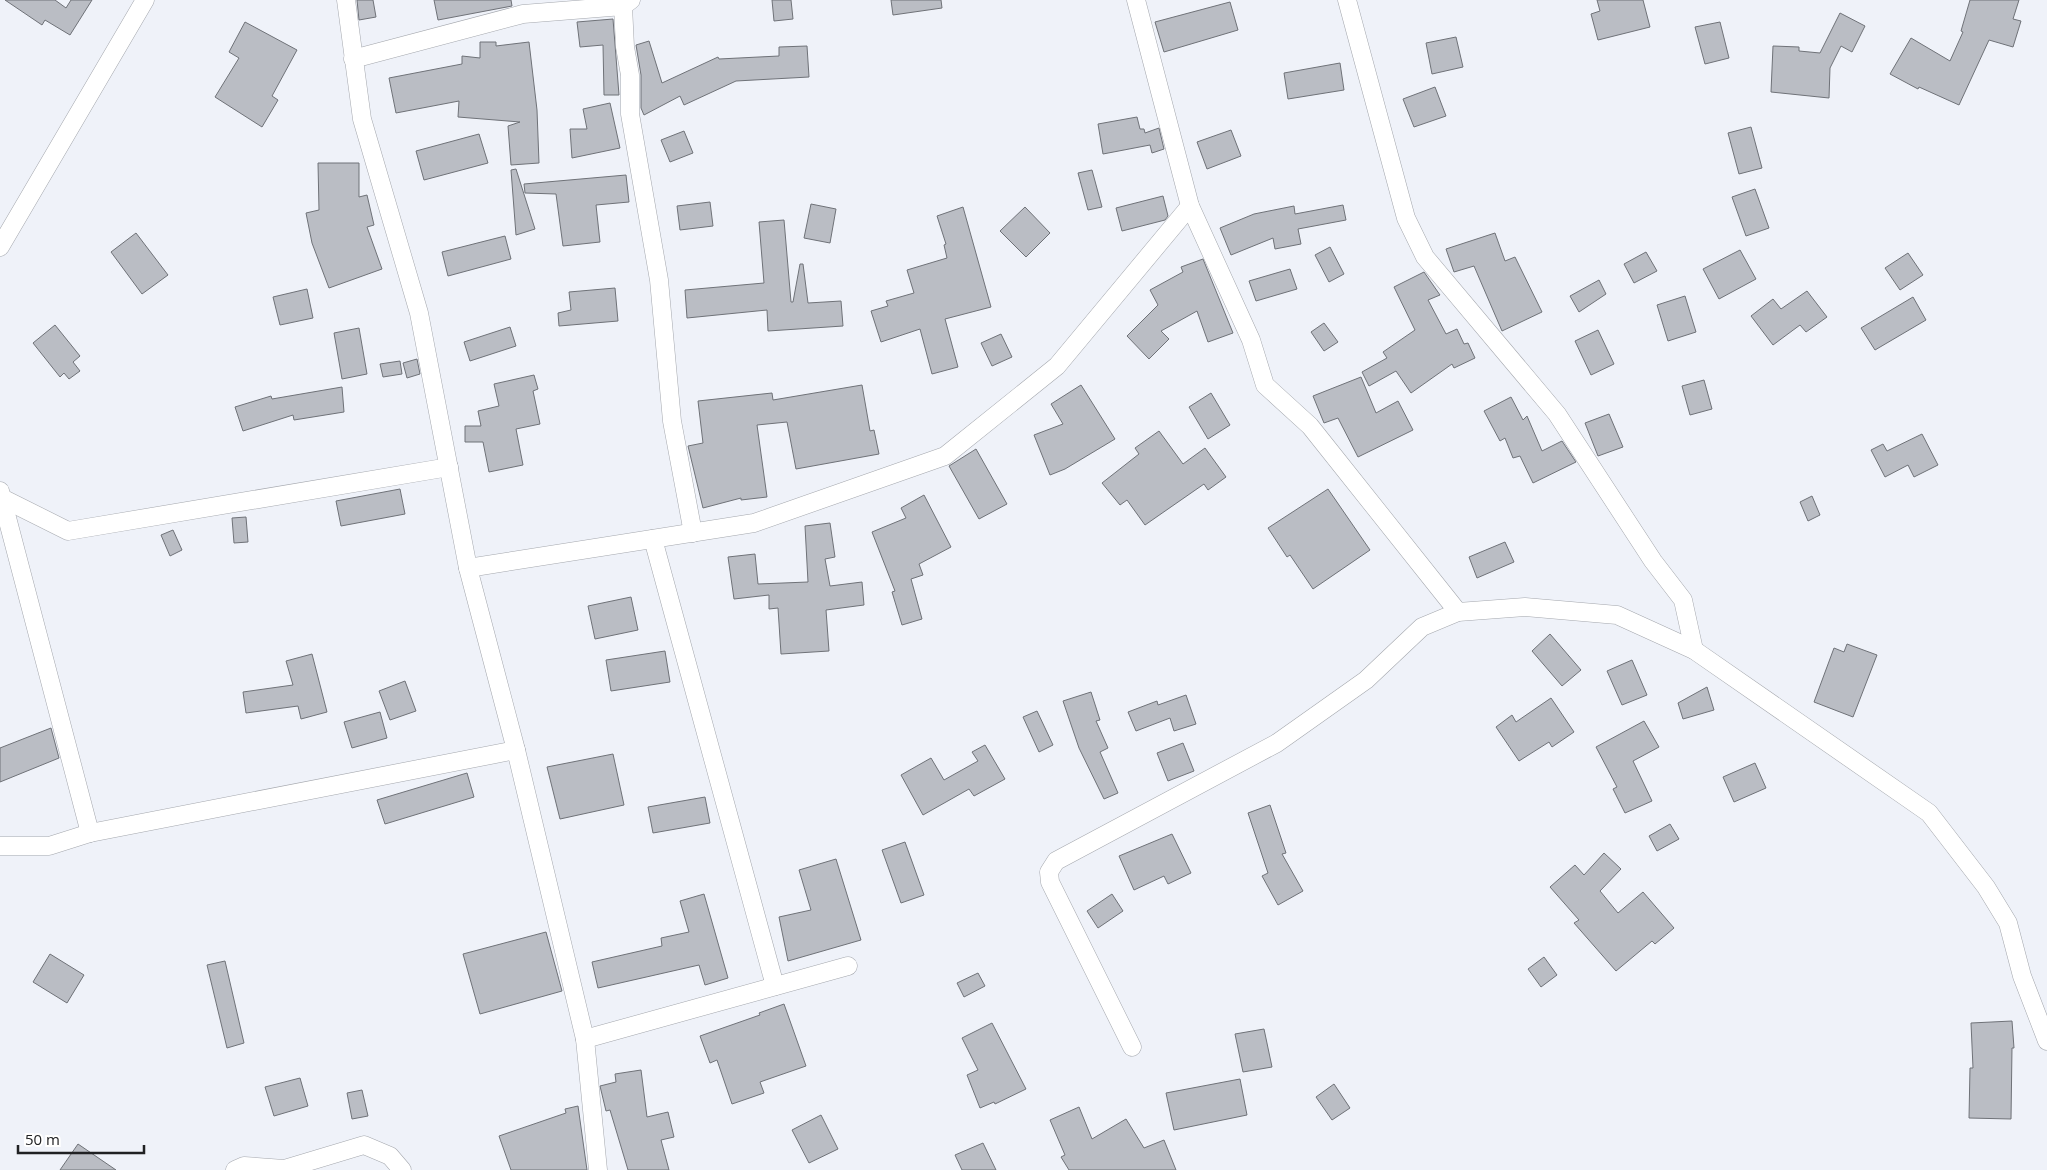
<svg xmlns="http://www.w3.org/2000/svg" width="2047" height="1170" viewBox="0 0 2047 1170" font-family="'Open Sans',sans-serif">
	<style>
		.building { fill: #babdc4; stroke: #6f7278 }
		.lines { fill: none; stroke-linecap: round; stroke-linejoin: round }
		.minor-casing { stroke: #a4a7ad; stroke-width: 19 }
		.minor { stroke: #fff; stroke-width: 18 }
	</style>
	<rect width="100%" height="100%" fill="#eff2f9"/>
	<!-- building -->
	<g class="building">
		<polygon points="5,0 55,0 66,8 71,0 92,0 70,35 45,20 42,25"/>
		<polygon points="357,0 373,0 376,17 359,20"/>
		<polygon points="434,0 511,0 512,6 438,20"/>
		<polygon points="772,0 791,0 793,19 774,21"/>
		<polygon points="891,0 941,0 942,8 893,15"/>
		<polygon points="1597,0 1643,0 1650,27 1598,40 1591,14 1600,11"/>
		<polygon points="1970,0 2019,0 2013,19 2021,21 2013,47 1989,40 1959,105 1919,87 1918,89 1890,74 1911,38 1950,61 1963,32 1961,31"/>
		<polygon points="1230,2 1238,30 1164,52 1155,22"/>
		<polygon points="1840,13 1865,26 1852,52 1841,46 1830,68 1829,98 1771,92 1773,46 1799,47 1799,51 1820,53"/>
		<polygon points="613,19 619,95 604,95 603,45 580,47 577,22"/>
		<polygon points="245,22 297,50 272,96 278,100 262,127 215,97 239,58 229,52"/>
		<polygon points="1720,22 1729,58 1705,64 1695,27"/>
		<polygon points="1456,37 1463,67 1432,74 1426,43"/>
		<polygon points="649,41 662,83 718,57 719,59 779,56 779,47 807,46 809,77 736,81 684,105 680,96 644,115 641,108 641,75 636,45"/>
		<polygon points="480,42 496,42 496,46 529,42 537,110 539,163 511,165 508,126 520,122 458,117 459,101 396,113 389,78 462,64 462,56 480,58"/>
		<polygon points="1340,63 1344,90 1288,99 1284,73"/>
		<polygon points="1435,87 1446,116 1414,127 1403,99"/>
		<polygon points="610,103 620,148 572,158 570,129 587,129 583,109"/>
		<polygon points="1137,117 1140,129 1144,129 1145,133 1159,128 1164,149 1152,153 1150,145 1103,154 1098,124"/>
		<polygon points="1751,127 1762,168 1739,174 1728,133"/>
		<polygon points="1231,130 1241,156 1207,169 1197,142"/>
		<polygon points="684,131 693,153 670,162 661,140"/>
		<polygon points="479,134 488,163 424,180 416,151"/>
		<polygon points="318,163 359,163 359,197 367,195 374,225 367,227 382,269 329,288 312,243 306,213 319,210"/>
		<polygon points="516,169 535,229 516,235 511,170"/>
		<polygon points="1092,170 1102,207 1088,210 1078,173"/>
		<polygon points="626,175 629,202 596,205 600,242 563,246 556,194 525,193 524,184"/>
		<polygon points="1755,189 1769,228 1746,236 1732,197"/>
		<polygon points="1163,196 1168,216 1165,220 1122,231 1116,208"/>
		<polygon points="710,202 713,226 680,230 677,206"/>
		<polygon points="811,204 836,209 830,243 804,238"/>
		<polygon points="1343,205 1346,220 1298,229 1301,244 1275,249 1273,238 1231,255 1220,228 1254,214 1294,206 1295,214"/>
		<polygon points="963,207 991,307 945,319 958,367 932,374 920,329 881,342 871,311 888,306 886,301 914,293 907,270 947,258 944,245 946,244 937,216"/>
		<polygon points="1025,207 1050,233 1026,257 1000,231"/>
		<polygon points="784,220 791,302 793,302 800,264 803,264 808,303 841,301 843,326 768,331 767,310 687,318 685,290 764,283 759,222"/>
		<polygon points="136,233 168,275 142,294 111,252"/>
		<polygon points="1495,233 1505,261 1515,257 1542,312 1502,331 1474,266 1454,272 1446,249"/>
		<polygon points="505,236 511,259 448,276 442,252"/>
		<polygon points="1330,247 1344,274 1329,282 1315,255"/>
		<polygon points="1740,250 1756,279 1719,299 1703,269"/>
		<polygon points="1646,252 1657,271 1634,283 1624,264"/>
		<polygon points="1908,253 1923,275 1900,290 1885,268"/>
		<polygon points="1203,259 1233,333 1208,342 1197,311 1161,331 1169,339 1149,359 1127,336 1158,305 1150,290 1183,272 1181,267"/>
		<polygon points="1290,269 1297,289 1256,301 1249,281"/>
		<polygon points="1424,272 1440,295 1428,300 1446,334 1457,329 1464,344 1468,343 1475,358 1454,368 1452,364 1411,393 1396,371 1369,386 1362,372 1387,358 1383,352 1415,330 1394,287"/>
		<polygon points="1599,280 1606,294 1579,312 1570,296"/>
		<polygon points="615,288 618,321 559,326 558,313 571,310 569,292"/>
		<polygon points="307,289 313,318 280,325 273,297"/>
		<polygon points="1807,291 1827,317 1806,332 1800,325 1773,345 1751,316 1773,299 1781,309"/>
		<polygon points="1685,296 1696,332 1668,341 1657,305"/>
		<polygon points="1913,297 1926,320 1875,350 1861,328"/>
		<polygon points="1324,323 1338,342 1324,351 1311,332"/>
		<polygon points="55,325 80,356 73,362 80,371 69,379 64,373 60,377 33,343"/>
		<polygon points="510,327 516,346 470,361 464,342"/>
		<polygon points="359,328 367,374 342,379 334,333"/>
		<polygon points="1598,330 1614,364 1591,375 1575,341"/>
		<polygon points="1001,334 1012,357 992,366 981,343"/>
		<polygon points="417,359 420,374 407,378 403,363"/>
		<polygon points="400,361 402,374 383,377 380,364"/>
		<polygon points="534,375 538,389 533,391 540,424 516,429 523,465 489,472 483,442 465,442 465,426 481,426 478,411 499,406 494,384"/>
		<polygon points="1361,377 1376,413 1398,401 1413,430 1358,457 1338,418 1324,423 1313,396"/>
		<polygon points="1704,380 1712,409 1690,415 1682,386"/>
		<polygon points="862,385 870,431 874,430 879,454 796,469 787,422 757,425 767,497 741,500 741,498 703,508 688,446 703,443 698,401 772,393 773,400"/>
		<polygon points="1081,385 1115,439 1065,469 1050,475 1034,435 1063,424 1051,404"/>
		<polygon points="342,387 344,412 294,420 293,415 243,431 235,407 271,396 272,399"/>
		<polygon points="1211,393 1230,425 1208,439 1189,407"/>
		<polygon points="1511,397 1523,420 1527,416 1542,451 1562,441 1576,462 1533,483 1520,456 1513,458 1505,438 1500,441 1484,411"/>
		<polygon points="1609,414 1623,447 1598,456 1585,423"/>
		<polygon points="1159,431 1183,464 1205,448 1226,477 1208,490 1204,484 1145,525 1127,500 1120,505 1102,483 1139,454 1135,448"/>
		<polygon points="1922,434 1938,465 1914,477 1908,465 1885,477 1871,450 1883,444 1887,451"/>
		<polygon points="976,449 1007,504 979,519 949,466"/>
		<polygon points="400,489 405,514 341,526 336,501"/>
		<polygon points="1328,489 1370,550 1313,589 1290,555 1287,557 1268,528"/>
		<polygon points="924,495 951,547 919,564 923,575 911,579 922,619 902,625 892,592 895,591 872,532 906,518 901,508"/>
		<polygon points="1812,496 1820,515 1808,521 1800,502"/>
		<polygon points="246,517 248,542 234,543 232,518"/>
		<polygon points="830,523 835,557 825,559 830,586 862,582 864,605 826,610 829,651 781,654 778,608 769,609 769,595 734,599 728,557 755,554 758,584 808,582 805,526"/>
		<polygon points="173,530 182,550 170,556 161,535"/>
		<polygon points="1505,542 1514,562 1477,578 1469,557"/>
		<polygon points="631,597 638,630 595,639 588,606"/>
		<polygon points="1550,634 1581,670 1562,686 1532,651"/>
		<polygon points="1847,644 1877,655 1853,717 1814,702 1834,648 1844,652"/>
		<polygon points="665,651 670,682 611,691 606,660"/>
		<polygon points="312,654 327,712 301,719 298,706 246,713 243,692 293,685 286,661"/>
		<polygon points="1632,660 1647,695 1622,705 1607,671"/>
		<polygon points="405,681 416,711 390,720 379,691"/>
		<polygon points="1707,687 1714,710 1683,719 1678,703"/>
		<polygon points="1091,692 1100,720 1096,721 1108,748 1100,752 1118,793 1104,799 1079,748 1063,701"/>
		<polygon points="1186,695 1196,724 1174,731 1170,718 1136,731 1128,712 1157,701 1158,705"/>
		<polygon points="1551,698 1574,732 1552,747 1549,742 1519,761 1496,727 1512,715 1516,722"/>
		<polygon points="1037,711 1053,745 1039,752 1023,717"/>
		<polygon points="380,712 387,738 352,748 344,722"/>
		<polygon points="1644,721 1659,747 1633,761 1652,801 1625,813 1613,789 1617,787 1596,747"/>
		<polygon points="51,728 59,758 0,782 0,748"/>
		<polygon points="1183,743 1194,771 1168,781 1157,753"/>
		<polygon points="985,745 1005,779 974,796 969,789 923,815 901,775 931,758 944,780 978,761 972,752"/>
		<polygon points="613,754 624,805 560,819 547,767"/>
		<polygon points="1755,763 1766,788 1734,802 1723,777"/>
		<polygon points="467,773 474,797 385,824 377,800"/>
		<polygon points="705,797 710,823 653,833 648,807"/>
		<polygon points="1270,805 1286,853 1282,854 1303,891 1278,905 1262,876 1268,873 1248,813"/>
		<polygon points="1670,824 1679,839 1657,851 1649,836"/>
		<polygon points="1172,834 1191,873 1168,884 1164,876 1134,890 1119,856"/>
		<polygon points="905,842 924,895 901,903 882,850"/>
		<polygon points="1604,853 1621,869 1600,891 1618,913 1643,892 1674,928 1655,944 1652,941 1616,971 1574,923 1579,920 1550,887 1575,865 1584,875"/>
		<polygon points="836,859 861,940 788,961 779,917 811,910 799,870"/>
		<polygon points="704,894 728,978 705,985 699,965 598,988 592,962 662,946 661,938 689,932 680,901"/>
		<polygon points="1112,894 1123,911 1098,928 1087,911"/>
		<polygon points="546,932 562,991 480,1014 463,954"/>
		<polygon points="50,954 84,975 67,1003 33,982"/>
		<polygon points="1544,957 1557,975 1541,987 1528,969"/>
		<polygon points="225,961 244,1043 227,1048 207,965"/>
		<polygon points="978,973 985,986 964,997 957,983"/>
		<polygon points="784,1004 806,1066 760,1082 764,1093 732,1104 717,1060 710,1063 700,1036 760,1015 759,1013"/>
		<polygon points="2012,1021 2014,1048 2012,1048 2011,1119 1969,1118 1970,1068 1973,1068 1971,1023"/>
		<polygon points="992,1023 1026,1089 995,1104 994,1102 980,1108 967,1075 978,1070 962,1038"/>
		<polygon points="1264,1029 1272,1067 1243,1072 1235,1034"/>
		<polygon points="641,1070 647,1117 668,1112 674,1137 661,1140 669,1170 628,1170 610,1110 606,1111 600,1086 616,1082 615,1074"/>
		<polygon points="300,1078 308,1106 274,1116 265,1087"/>
		<polygon points="1240,1079 1247,1115 1174,1130 1166,1093"/>
		<polygon points="1334,1084 1350,1108 1332,1120 1316,1097"/>
		<polygon points="362,1090 368,1116 352,1119 347,1093"/>
		<polygon points="578,1106 587,1170 511,1170 499,1136 566,1113 565,1109"/>
		<polygon points="1079,1107 1092,1139 1126,1119 1144,1148 1164,1140 1176,1170 1069,1170 1061,1157 1065,1155 1050,1120"/>
		<polygon points="821,1115 838,1149 809,1163 792,1130"/>
		<polygon points="983,1143 996,1170 962,1170 955,1155"/>
		<polygon points="78,1144 116,1170 60,1170"/>
	</g>
	<g class="lines">
		<!-- minor casing -->
		<g class="minor-casing">
			<g id="minor">
				<polyline points="346,0 362,119 419,313 468,568 516,750 585,1039 598,1170"/>
				<polyline points="1136,0 1190,206 1251,340 1265,385 1310,426 1458,612"/>
				<polyline points="1347,0 1406,218 1425,257 1557,414 1653,561 1683,600 1694,650"/>
				<polyline points="623,6 625,47 630,75 630,114 659,280 672,421 693,533"/>
				<polyline points="353,59 523,14 623,6 631,0"/>
				<polyline points="0,247 145,0"/>
				<polyline points="0,491 90,833"/>
				<polyline points="2,498 68,531 449,467"/>
				<polyline points="653,539 775,986"/>
				<polyline points="468,568 754,523 945,456 1057,366 1190,206"/>
				<polyline points="0,846 49,846 90,833 516,750"/>
				<polyline points="585,1039 848,966"/>
				<polyline points="1132,1047 1050,882 1049,872 1056,861 1277,743 1366,680 1422,627 1458,612 1525,607 1617,615 1694,650 1929,813 1986,887 2008,923 2022,976 2047,1041"/>
				<polyline points="235,1170 244,1166 284,1169 364,1145 390,1156 402,1170"/>
			</g>
		</g>
		<!-- minor -->
		<use href="#minor" class="minor"/>
	</g>
	<!-- scale -->
	<path d="M18 1145v8h126v-8" fill="none" stroke="#202123" stroke-width="2.5"/>
	<text x="25" y="1145" font-size="15" fill="#202123" stroke="#ffffff" stroke-width="4" paint-order="stroke">50 m</text>
</svg>
